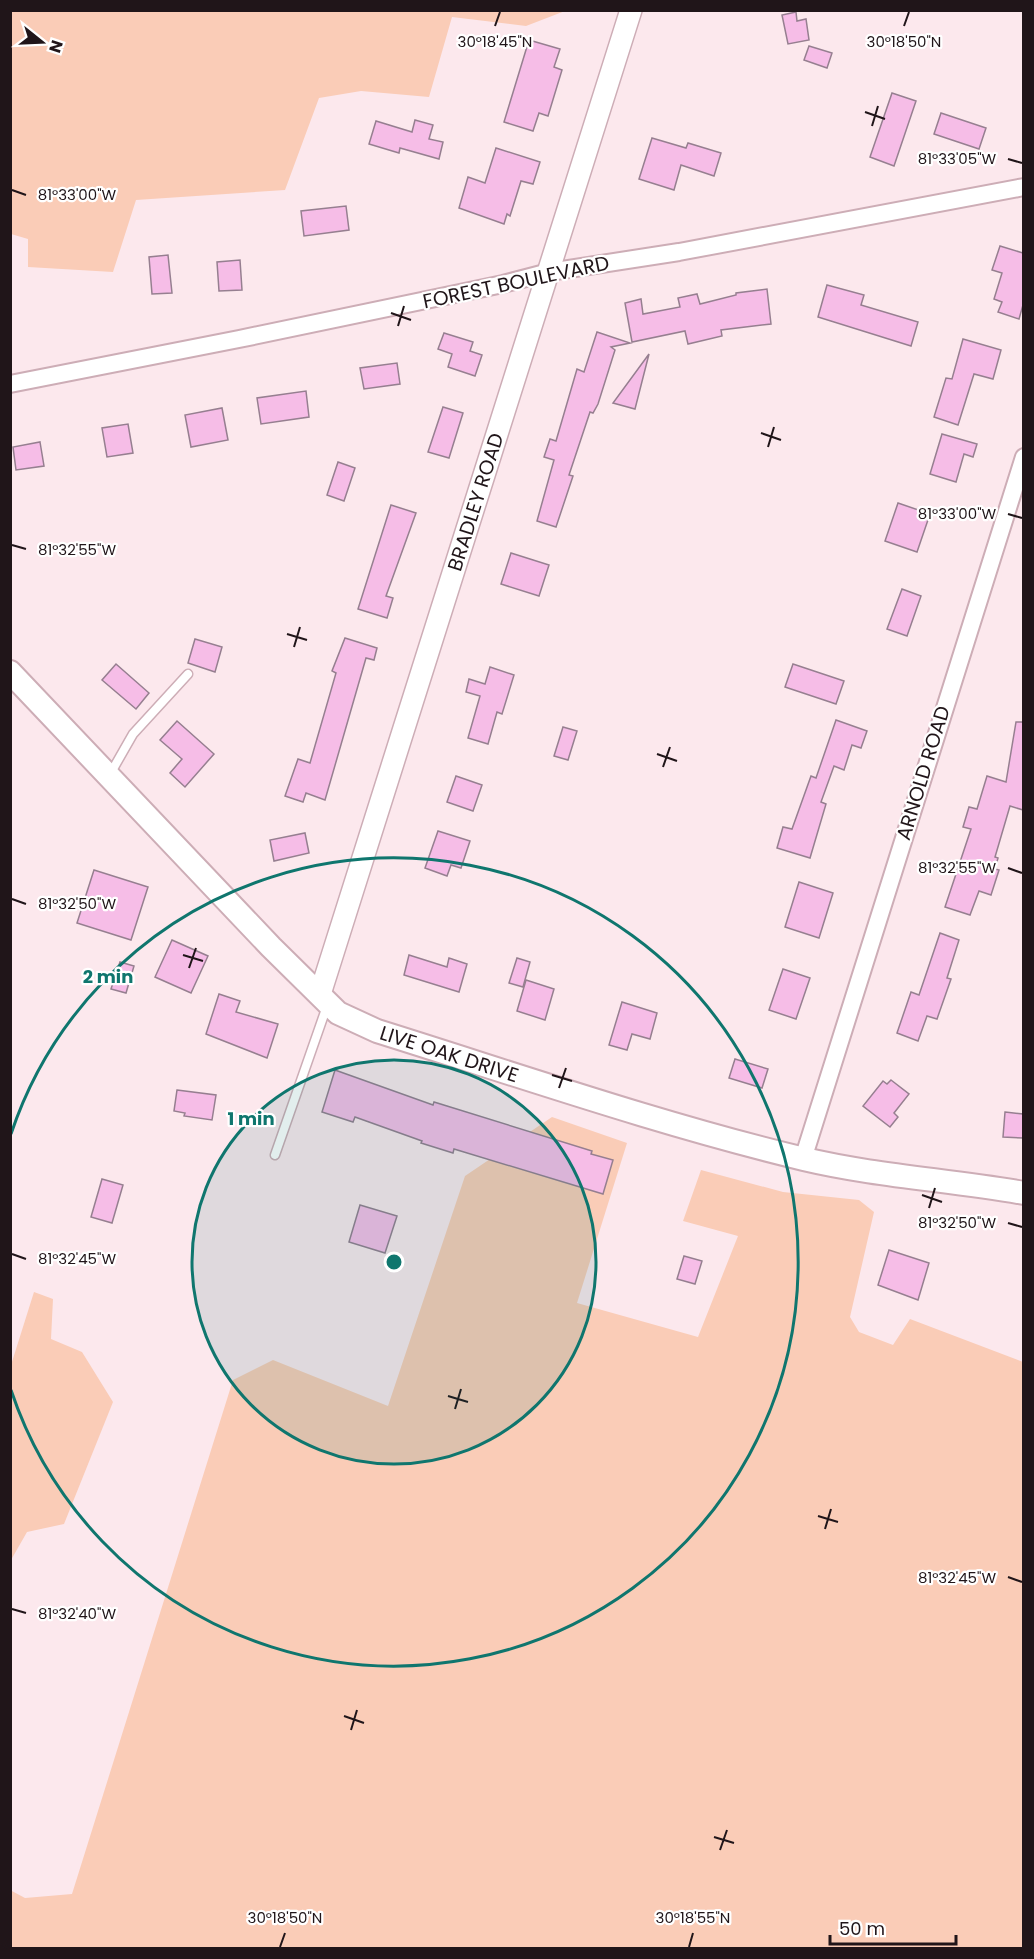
<svg xmlns="http://www.w3.org/2000/svg" width="1034" height="1959" viewBox="0 0 1034 1959" font-family="Poppins,sans-serif">
	<style>
		.green { fill: #faccb7 }
		.building { fill: #f6bde7; stroke: #967f90; stroke-width: 1.5 }
		.lines { fill: none; stroke-linecap: round; stroke-linejoin: round }
		.service-casing { stroke: #cdadb6; stroke-width: 11 }
		.minor-casing { stroke: #cdadb6; stroke-width: 20 }
		.tertiary-casing { stroke: #cdadb6; stroke-width: 24 }
		.secondary-casing { stroke: #cdadb6; stroke-width: 26 }
		.service { stroke: #fff; stroke-width: 8 }
		.minor { stroke: #fff; stroke-width: 16 }
		.tertiary { stroke: #fff; stroke-width: 21 }
		.secondary { stroke: #fff; stroke-width: 22 }
		.ticks { fill: none; stroke: #201519; stroke-width: 2 }
		.ring { fill: none; stroke: #0f766e; stroke-width: 3 }
		.labels { text-anchor: middle; stroke-width: 4.5; stroke-linejoin: round; paint-order: stroke }
		.street-label { font-size: 20px; fill: #201519; stroke: #fff }
		.ticks-label { font-size: 15px; text-anchor: middle; fill: #201519; stroke: #fff; stroke-width: 4.5; stroke-linejoin: round; paint-order: stroke }
		.centre { fill: #0f766e; stroke: #fff; stroke-width: 3 }
		.ring-label { font-size: 18px; text-anchor: middle; font-weight: bold; fill: #0f766e; stroke: #fff; stroke-width: 4.5; stroke-linejoin: round; paint-order: stroke }
	</style>
	<rect width="100%" height="100%" fill="#fce8ed"/>
	<!-- green -->
	<g class="green">
		<polygon points="11,10 565,10 565,11 526,26 452,17 429,97 361,91 319,98 285,190 136,200 113,272 28,267 28,239 11,234"/>
		<polygon points="552,1117 627,1143 577,1303 698,1337 738,1236 683,1221 701,1170 783,1192 859,1200 874,1212 850,1317 859,1332 893,1345 910,1319 1023,1362 1023,1948 11,1948 10,1890 25,1898 72,1894 233,1380 273,1360 388,1406 465,1176"/>
		<polygon points="34,1292 53,1299 51,1339 82,1352 113,1402 64,1524 27,1532 11,1560 11,1365"/>
	</g>
	<!-- building -->
	<g class="building">
		<polygon points="796,12 797,21 806,19 809,40 788,44 782,15"/>
		<polygon points="529,40 560,49 554,67 562,70 548,116 539,113 533,131 504,122"/>
		<polygon points="809,46 832,53 827,68 804,60"/>
		<polygon points="892,93 916,101 894,166 870,157"/>
		<polygon points="941,113 986,128 979,149 934,134"/>
		<polygon points="415,120 433,125 429,139 443,142 439,159 400,148 399,153 369,144 376,121 412,132"/>
		<polygon points="652,138 686,148 688,143 721,153 714,176 681,165 674,190 639,179"/>
		<polygon points="496,148 540,162 533,184 521,181 510,216 507,214 504,224 459,208 468,177 485,183"/>
		<polygon points="346,206 349,230 304,236 301,211"/>
		<polygon points="1000,246 1023,253 1023,305 1019,319 998,312 1002,302 994,299 1002,273 992,270"/>
		<polygon points="168,255 172,293 152,294 149,257"/>
		<polygon points="240,260 242,290 219,291 217,262"/>
		<polygon points="827,285 864,295 861,305 918,322 911,346 818,317"/>
		<polygon points="767,289 771,324 721,330 722,336 688,344 685,331 632,342 625,303 641,299 643,314 680,307 678,298 697,294 700,304 736,295 736,293"/>
		<polygon points="597,332 630,343 611,347 615,350 598,404 593,413 590,412 569,475 573,476 556,527 537,521 554,460 544,457 550,439 556,441 577,369 584,372"/>
		<polygon points="444,333 473,342 470,351 482,355 475,376 448,367 452,354 438,349"/>
		<polygon points="963,339 1001,350 993,379 974,374 958,425 934,417 946,378 952,379"/>
		<polygon points="649,354 635,409 613,403"/>
		<polygon points="397,363 400,384 364,389 360,368"/>
		<polygon points="306,391 309,417 261,424 257,398"/>
		<polygon points="443,407 463,413 449,458 428,452"/>
		<polygon points="222,408 228,440 191,447 185,415"/>
		<polygon points="128,424 133,453 107,457 102,428"/>
		<polygon points="942,434 977,444 973,457 964,454 956,482 930,474"/>
		<polygon points="40,442 44,466 16,470 13,447"/>
		<polygon points="338,462 355,468 344,501 327,495"/>
		<polygon points="898,503 930,514 917,552 885,541"/>
		<polygon points="391,505 416,513 386,596 393,598 387,618 358,609"/>
		<polygon points="511,553 549,565 539,596 501,584"/>
		<polygon points="902,589 921,596 907,636 887,629"/>
		<polygon points="345,638 377,648 374,660 366,658 325,800 306,793 303,802 285,796 298,759 310,763 336,673 332,671"/>
		<polygon points="195,639 222,647 215,672 188,663"/>
		<polygon points="116,664 149,693 136,709 102,680"/>
		<polygon points="793,664 844,681 836,704 785,687"/>
		<polygon points="490,667 514,675 502,714 497,712 488,744 468,738 480,696 466,692 469,679 485,684"/>
		<polygon points="836,720 867,731 861,748 852,745 844,770 834,766 821,802 826,804 810,858 777,848 783,827 792,829 811,776 816,778"/>
		<polygon points="177,721 214,754 185,787 170,773 182,759 160,740"/>
		<polygon points="1016,722 1023,722 1023,810 1010,806 995,857 998,858 995,869 999,870 991,895 979,891 970,915 945,907 971,829 963,827 969,807 977,809 987,776 1006,782"/>
		<polygon points="563,727 577,731 568,760 554,756"/>
		<polygon points="456,776 482,785 473,811 447,802"/>
		<polygon points="438,831 470,841 461,868 451,865 447,876 425,868"/>
		<polygon points="305,833 309,853 274,861 270,840"/>
		<polygon points="94,870 148,887 131,940 77,923"/>
		<polygon points="799,882 833,893 819,938 785,927"/>
		<polygon points="940,933 959,940 947,978 951,979 937,1019 927,1016 918,1041 897,1033 911,992 919,995"/>
		<polygon points="172,940 208,956 191,993 155,977"/>
		<polygon points="409,955 447,967 449,958 467,964 459,992 404,975"/>
		<polygon points="517,958 530,962 523,987 509,983"/>
		<polygon points="120,962 134,966 126,993 111,989"/>
		<polygon points="783,969 810,978 796,1019 769,1010"/>
		<polygon points="526,980 554,989 545,1020 517,1011"/>
		<polygon points="219,994 240,1001 236,1012 278,1024 267,1058 206,1034"/>
		<polygon points="622,1002 657,1013 650,1039 632,1034 627,1050 609,1045"/>
		<polygon points="735,1059 768,1069 762,1088 729,1078"/>
		<polygon points="335,1070 433,1105 434,1102 592,1151 591,1154 613,1160 603,1194 454,1149 453,1153 421,1143 422,1141 355,1117 353,1122 322,1112"/>
		<polygon points="891,1080 909,1094 894,1113 898,1117 890,1127 863,1106 883,1081 887,1084"/>
		<polygon points="177,1090 216,1095 212,1120 184,1116 185,1113 174,1111"/>
		<polygon points="1005,1112 1023,1114 1023,1138 1003,1137"/>
		<polygon points="102,1179 123,1185 112,1223 91,1217"/>
		<polygon points="360,1205 397,1216 385,1253 349,1242"/>
		<polygon points="889,1250 929,1263 918,1300 878,1285"/>
		<polygon points="684,1256 702,1261 695,1284 677,1279"/>
	</g>
	<g class="lines">
		<!-- service casing -->
		<g class="service-casing">
			<g id="service">
				<polyline points="109,776 133,734 188,674"/>
				<polyline points="275,1155 327,1006"/>
			</g>
		</g>
		<!-- minor casing -->
		<g class="minor-casing">
			<g id="minor">
				<polyline points="10,384 239,339 503,284 549,272 679,252 1024,187"/>
				<polyline points="803,1159 1024,457"/>
			</g>
		</g>
		<!-- tertiary casing -->
		<g class="tertiary-casing">
			<g id="tertiary">
				<path id="s1" d="M320 994 631 10"/>
			</g>
		</g>
		<!-- secondary casing -->
		<g class="secondary-casing">
			<g id="secondary">
				<path id="s2" d="M10 672 271 947 338 1013 377 1031C518 1075 659 1124 804 1159 876 1176 950 1180 1024 1193"/>
			</g>
		</g>
		<!-- service -->
		<use href="#service" class="service"/>
		<!-- minor -->
		<use href="#minor" class="minor"/>
		<!-- tertiary -->
		<use href="#tertiary" class="tertiary"/>
		<!-- secondary -->
		<use href="#secondary" class="secondary"/>
	</g>
	<!-- ticks -->
	<path class="ticks" d="M495 26 500 12M904 26 909 12M865 112 885 119M872 126 878 106M1008 159 1022 163M12 190 26 195M391 313 411 320M398 326 404 306M761 433 781 440M768 447 774 427M1008 514 1022 518M12 545 26 549M287 634 307 640M294 647 300 627M657 754 677 761M663 767 670 747M1008 868 1022 873M12 899 26 904M183 955 203 961M189 968 196 948M552 1075 572 1081M559 1088 566 1068M922 1195 942 1202M929 1208 935 1188M1008 1223 1022 1227M12 1254 26 1259M448 1396 468 1402M455 1409 461 1389M818 1516 838 1522M825 1529 831 1509M1008 1577 1022 1582M12 1609 26 1613M344 1716 364 1723M351 1730 357 1710M714 1837 734 1843M720 1850 727 1830M280 1947 285 1933M689 1947 693 1933"/>
	<!-- distance rings -->
	<circle cx="394" cy="1262" r="202" fill="#0f766e" fill-opacity=".12"/>
	<g class="ring">
		<circle cx="394" cy="1262" r="202"/>
		<path d="M11 1134A404 404 0 1 1 11 1390"/>
	</g>
	<g class="labels">
		<!-- street labels -->
		<g class="street-label">
			<text transform="translate(516 282) rotate(-12)" y="7">FOREST BOULEVARD</text>
			<text dy="7" stroke="none"><textPath href="#s1" startOffset="516">BRADLEY ROAD</textPath></text>
			<text transform="translate(923 773) rotate(-73)" y="7">ARNOLD ROAD</text>
			<text dy="7" stroke="none"><textPath href="#s2" startOffset="592">LIVE OAK DRIVE</textPath></text>
		</g>
	</g>
	<g class="ticks-label">
		<text x="495" y="47">30°18'45"N</text>
		<text x="904" y="47">30°18'50"N</text>
		<text x="957" y="164">81°33'05"W</text>
		<text x="77" y="200">81°33'00"W</text>
		<text x="957" y="519">81°33'00"W</text>
		<text x="77" y="555">81°32'55"W</text>
		<text x="957" y="873">81°32'55"W</text>
		<text x="77" y="909">81°32'50"W</text>
		<text x="957" y="1228">81°32'50"W</text>
		<text x="77" y="1264">81°32'45"W</text>
		<text x="957" y="1583">81°32'45"W</text>
		<text x="77" y="1619">81°32'40"W</text>
		<text x="285" y="1923">30°18'50"N</text>
		<text x="693" y="1923">30°18'55"N</text>
	</g>
	<circle cx="394" cy="1262" r="9" class="centre"/>
	<g class="ring-label">
		<text x="108" y="983">2 min</text>
		<text x="251" y="1125">1 min</text>
	</g>
	<!-- border -->
	<rect width="1034" height="1959" fill="none" stroke="#201519" stroke-width="24"/>
	<!-- north arrow -->
	<g transform="translate(42 42) rotate(108)" stroke="#ffffff" stroke-width="4.5" paint-order="stroke">
	<path d="M0-4.5L10 22L0 15L-10 22Z" fill="#201519"/>
	<text y="-9" font-size="16" font-weight="bold" text-anchor="middle" fill="#201519">N</text>
	</g>
	<!-- scale -->
	<path d="M830 1935v9h126v-9" fill="none" stroke="#201519" stroke-width="3"/>
	<text x="839" y="1935" font-size="18" fill="#201519" stroke="#ffffff" stroke-width="4.5" paint-order="stroke">50 m</text>
</svg>
